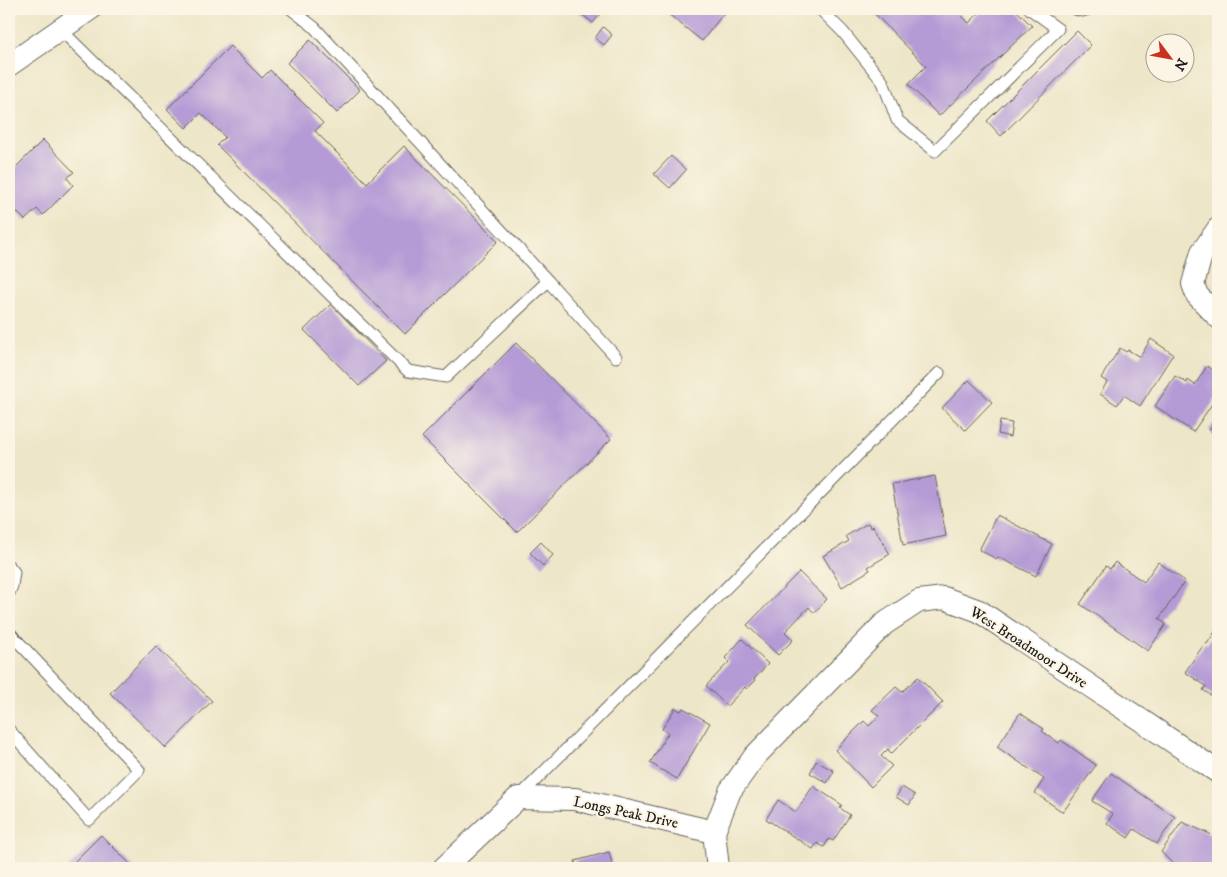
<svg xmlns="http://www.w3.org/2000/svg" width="1227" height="877" viewBox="0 0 1227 877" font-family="'IM FELL DW Pica',serif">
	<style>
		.building { fill: #b59bd6 }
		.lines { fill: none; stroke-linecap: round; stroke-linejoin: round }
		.service-casing { stroke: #656358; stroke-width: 13 }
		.minor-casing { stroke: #656358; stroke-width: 24 }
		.service { stroke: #fff; stroke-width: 11 }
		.minor { stroke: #fff; stroke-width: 22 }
		.labels { text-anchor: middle; stroke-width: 4.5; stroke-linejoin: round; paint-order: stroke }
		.street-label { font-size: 15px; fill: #1c1c1c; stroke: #fcf5e5 }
	</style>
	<rect width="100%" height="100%" fill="#fcf5e5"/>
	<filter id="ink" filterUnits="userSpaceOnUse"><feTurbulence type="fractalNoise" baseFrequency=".02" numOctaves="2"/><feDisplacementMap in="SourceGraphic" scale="10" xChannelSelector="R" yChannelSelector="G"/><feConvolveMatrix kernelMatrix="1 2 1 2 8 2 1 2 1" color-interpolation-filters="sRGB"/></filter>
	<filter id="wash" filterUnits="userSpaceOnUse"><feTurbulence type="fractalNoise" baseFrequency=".0096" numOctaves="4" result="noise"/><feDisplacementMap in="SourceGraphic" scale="20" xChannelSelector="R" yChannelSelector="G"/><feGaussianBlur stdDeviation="1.12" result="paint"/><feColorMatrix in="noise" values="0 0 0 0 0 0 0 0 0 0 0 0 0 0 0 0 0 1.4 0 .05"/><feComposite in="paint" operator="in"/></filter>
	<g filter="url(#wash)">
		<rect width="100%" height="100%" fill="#ede6c8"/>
		<g id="blocks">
			<!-- building -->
			<g class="building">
				<polygon points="575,9 605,9 593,23"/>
				<polygon points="662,9 727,9 702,41"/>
				<polygon points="870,9 955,9 969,23 983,9 1015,9 1032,26 939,116 908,84 926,66"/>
				<polygon points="603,27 612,35 604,45 595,38"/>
				<polygon points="1077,31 1091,45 1001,136 987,121"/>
				<polygon points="310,40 360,90 337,113 287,63"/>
				<polygon points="230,46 262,78 270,70 323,123 315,131 367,183 404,146 498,241 405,334 217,145 225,137 201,113 186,128 167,109"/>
				<polygon points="43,140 74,172 67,178 73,185 43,215 37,209 25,220 9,204 9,174"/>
				<polygon points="671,156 686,170 670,188 654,174"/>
				<polygon points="331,304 386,361 359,386 304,330"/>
				<polygon points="1151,339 1173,354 1140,406 1124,395 1117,405 1100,394 1107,382 1101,378 1120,348 1126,352 1128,350 1140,357"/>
				<polygon points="516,343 611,439 517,532 422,437"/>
				<polygon points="1207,366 1218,374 1218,395 1193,432 1155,406 1175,376 1187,383 1188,380 1195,385"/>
				<polygon points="969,380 992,402 965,430 942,408"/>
				<polygon points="1218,418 1218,436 1209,430"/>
				<polygon points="1000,421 1012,423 1010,437 998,434"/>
				<polygon points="935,476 946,536 903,545 892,484"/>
				<polygon points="997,515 1052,544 1036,576 998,557 997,559 979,550"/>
				<polygon points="868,523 871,528 873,526 890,554 868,567 870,570 842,587 823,556 849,541 846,536"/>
				<polygon points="541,542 553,555 543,566 530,553"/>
				<polygon points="1115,562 1144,582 1158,562 1185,581 1159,619 1166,624 1148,651 1080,604 1106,566 1110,569"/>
				<polygon points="799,572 827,599 814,613 809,607 785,632 793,640 778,655 747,625"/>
				<polygon points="1216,630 1218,631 1218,700 1203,690 1206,686 1185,672 1205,643 1207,644"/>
				<polygon points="742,639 768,664 754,679 755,681 747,689 745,687 727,706 706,686 729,662 725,658"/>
				<polygon points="156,646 212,701 166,748 110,693"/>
				<polygon points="918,677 943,702 891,754 888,749 881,756 892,766 871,787 835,750 864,721 869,726 879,716 872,710 896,687 902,692"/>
				<polygon points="675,708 681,711 683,708 710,723 677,779 650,763 668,733 662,729"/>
				<polygon points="1020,713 1044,729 1042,731 1059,743 1061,740 1096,765 1063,812 1035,793 1044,779 997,747"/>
				<polygon points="816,761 834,771 827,783 810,773"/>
				<polygon points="1111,773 1175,817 1157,844 1134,829 1128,838 1107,823 1113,814 1092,801"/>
				<polygon points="813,786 842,805 840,808 850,815 833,841 829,839 824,847 817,843 813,849 766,819 778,800 796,812"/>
				<polygon points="902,787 915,795 909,805 896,797"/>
				<polygon points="1182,822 1210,834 1216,840 1218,837 1218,868 1177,868 1161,852"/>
				<polygon points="101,835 134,868 68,868"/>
				<polygon points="609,852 613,868 577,868 575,861"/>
			</g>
		</g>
	</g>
	<g filter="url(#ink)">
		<use href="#blocks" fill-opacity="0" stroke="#656358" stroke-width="1"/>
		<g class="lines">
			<!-- service casing -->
			<g class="service-casing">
				<g id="service">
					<polyline points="820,9 843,32 883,82 897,120 935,151 1058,29 1030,9"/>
					<polyline points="1075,9 1082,11 1089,9"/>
					<polyline points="61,30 408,371 446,377 548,281 314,27 291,9"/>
					<polyline points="548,281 616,357"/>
					<polyline points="9,566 14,572 12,586 9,593"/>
					<polyline points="9,632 139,770 89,820 9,730"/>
					<polyline points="519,797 939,373"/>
				</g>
			</g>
			<!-- minor casing -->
			<g class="minor-casing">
				<g id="minor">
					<polyline points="9,65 90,9"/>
					<polyline points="1218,229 1202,252 1193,284 1197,295 1218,317"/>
					<polyline points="444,868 518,798 575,799 714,832"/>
					<polyline points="718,868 714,832 730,791 755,756 884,624 919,601 944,598 979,611 1218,772"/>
				</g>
			</g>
			<!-- service -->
			<use href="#service" class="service"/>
			<!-- minor -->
			<use href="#minor" class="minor"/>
		</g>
	</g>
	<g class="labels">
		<!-- street labels -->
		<g class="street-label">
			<text transform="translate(1029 647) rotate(33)" y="5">West Broadmoor Drive</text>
			<text transform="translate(626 812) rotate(12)" y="5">Longs Peak Drive</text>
		</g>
	</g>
	<!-- margin -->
	<rect width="1227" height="877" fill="none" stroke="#fcf5e5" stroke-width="30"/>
	<!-- north arrow -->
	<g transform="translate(1170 58) rotate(122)"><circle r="24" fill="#fcf5e5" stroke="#a29e95"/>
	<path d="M0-4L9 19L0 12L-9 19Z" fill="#c8321e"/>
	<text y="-8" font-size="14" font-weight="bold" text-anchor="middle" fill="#1c1c1c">N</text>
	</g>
</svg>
